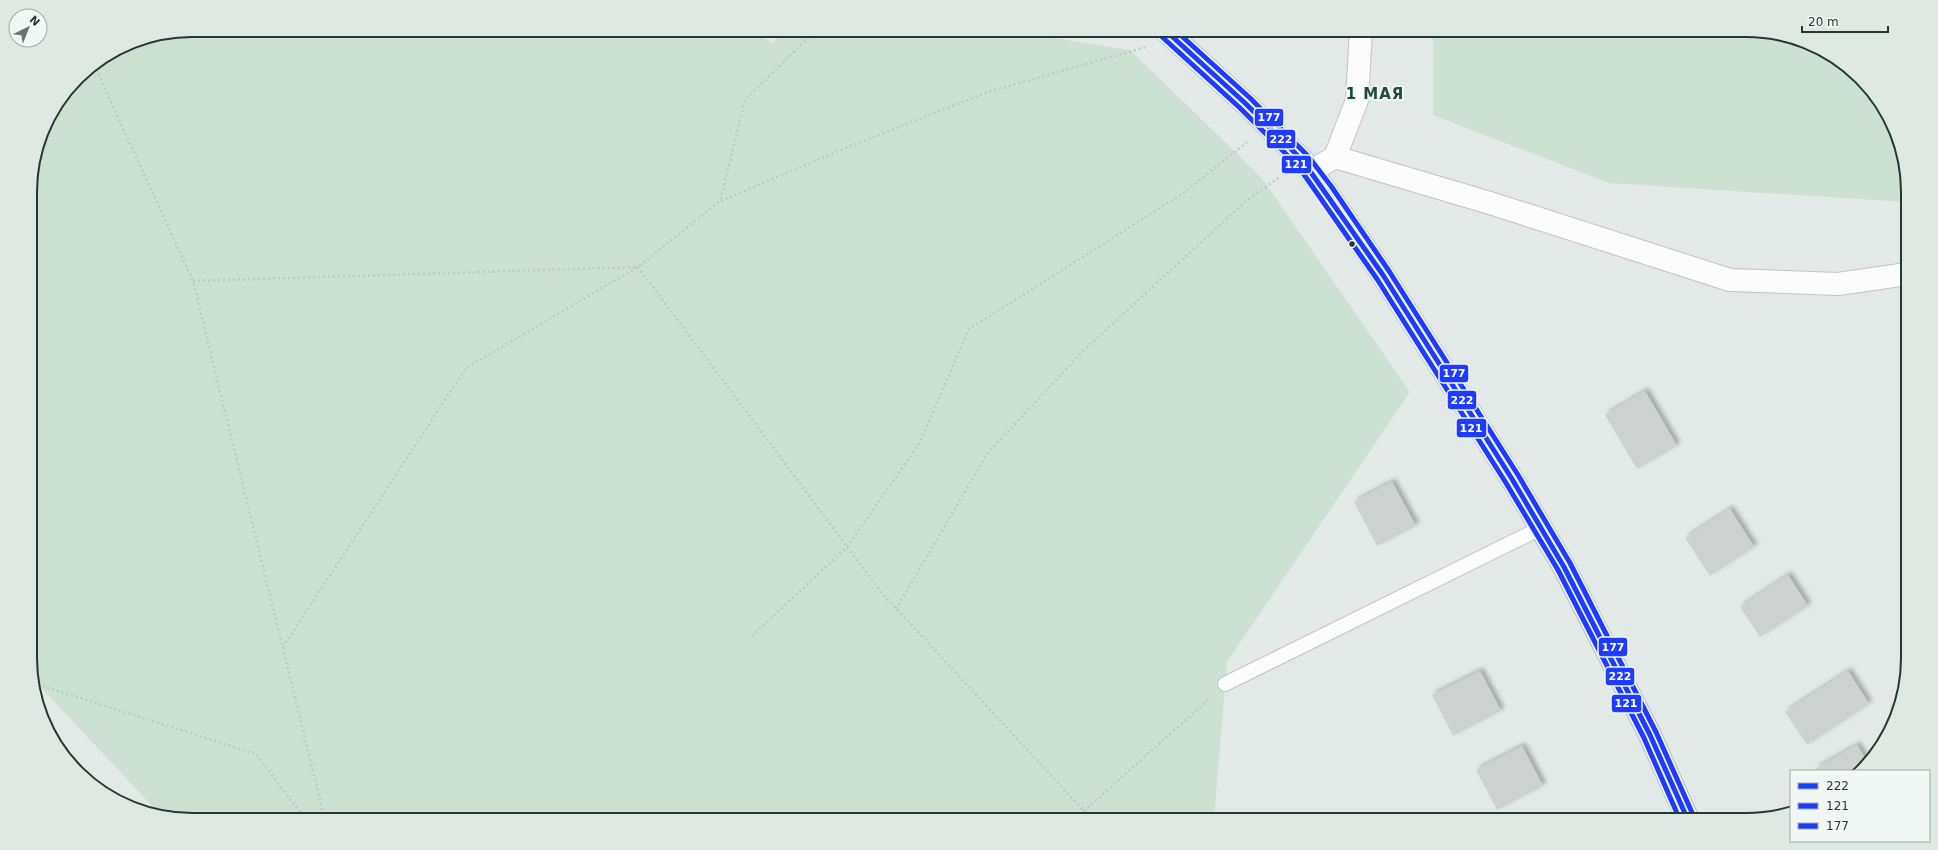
<svg xmlns="http://www.w3.org/2000/svg" width="1938" height="850" viewBox="0 0 1938 850" font-family="'DejaVu Sans',sans-serif">
	<style>
		.green { fill: #cce1d1 }
		.building { fill: #cdd2d0; filter: url(#shadow) }
		.lines { fill: none; stroke-linecap: round; stroke-linejoin: round }
		.lane-casing { stroke: #c0c5c3; stroke-width: 16 }
		.street-casing { stroke: #c0c5c3; stroke-width: 24 }
		.primary-casing { stroke: #bcc4c2; stroke-width: 24 }
		.path { stroke: #c0c9c4; stroke-width: 2.5; stroke-dasharray: 2 3; stroke-linecap: butt }
		.lane { stroke: #fbfcfb; stroke-width: 14 }
		.street { stroke: #fbfcfb; stroke-width: 22 }
		.primary { stroke: #cdd5d2; stroke-width: 22 }
		.bus-1-casing { stroke: #f1f7f4; stroke-width: 8 }
		.bus-2-casing { stroke: #f1f7f4; stroke-width: 8 }
		.bus-3-casing { stroke: #f1f7f4; stroke-width: 8 }
		.bus-1 { stroke: #1f3bff; stroke-width: 5 }
		.bus-2 { stroke: #1f3bff; stroke-width: 5 }
		.bus-3 { stroke: #1f3bff; stroke-width: 5 }
		.bus-dot { fill: #223a32; stroke: #f1f7f4; stroke-width: 1.5 }
		.labels { text-anchor: middle; stroke-width: 4; stroke-linejoin: round; paint-order: stroke }
		.district-label { font-size: 15px; font-weight: bold; letter-spacing: 1px; fill: #1f4b3d; stroke: #f1f7f4 }
		.rim { fill: none; stroke: #223a32; stroke-width: 2 }
		.line-badge { stroke: #f1f7f4; stroke-width: 1.5 }
		.badge-label { font-size: 11px; text-anchor: middle; font-weight: bold; fill: #fff }
	</style>
	<defs>
		<filter id="shadow"><feDropShadow dx="3.5" dy="-3.5" stdDeviation="2" flood-color="#0004"/></filter>
	</defs>
	<rect width="100%" height="100%" fill="#e3e9e6"/>
	<!-- green -->
	<g class="green">
		<polygon points="192,30 751,30 772,43 786,30 1004,30 1130,50 1261,177 1410,392 1227,662 1214,820 192,820 163,814 155,809 31,677 30,181 47,120 85,70 130,42"/>
		<polygon points="1433,30 1746,30 1808,42 1844,63 1874,93 1896,130 1907,171 1907,202 1609,183 1433,115"/>
	</g>
	<!-- building -->
	<g class="building">
		<polygon points="1645,391 1677,446 1637,469 1605,415"/>
		<polygon points="1392,482 1416,526 1377,546 1354,502"/>
		<polygon points="1730,509 1754,547 1710,576 1685,538"/>
		<polygon points="1788,575 1808,606 1760,637 1740,607"/>
		<polygon points="1480,671 1501,711 1453,736 1432,695"/>
		<polygon points="1848,671 1869,704 1807,745 1785,712"/>
		<polygon points="1857,745 1868,763 1860,771 1816,771 1815,769"/>
		<polygon points="1522,746 1543,786 1497,810 1476,770"/>
	</g>
	<g class="lines">
		<!-- lane casing -->
		<g class="lane-casing">
			<polyline id="lane" points="1225,684 1541,528"/>
		</g>
		<!-- street casing -->
		<g class="street-casing">
			<g id="street">
				<polyline points="1335,157 1357,100 1361,30"/>
				<polyline points="1311,171 1335,157 1490,203 1730,280 1838,284 1907,274"/>
			</g>
		</g>
		<!-- primary casing -->
		<g class="primary-casing">
			<polyline id="primary" points="1165,30 1245,103 1303,161 1325,190 1383,275 1512,479 1564,567 1650,735 1688,820"/>
		</g>
		<!-- path -->
		<g class="path">
			<polyline points="94,65 193,281 325,820"/>
			<polyline points="721,201 848,147 988,92 1146,47"/>
			<polyline points="193,281 638,267 881,592 1084,811 1089,820"/>
			<polyline points="896,609 987,454 1083,351 1246,201 1281,176"/>
			<polyline points="752,636 847,547 919,444 969,329 1185,192 1247,142"/>
			<polyline points="283,647 466,368 638,267 720,201 745,100 816,30"/>
			<polyline points="33,683 256,754 306,820"/>
			<polyline points="1084,811 1209,699"/>
		</g>
		<!-- lane -->
		<use href="#lane" class="lane"/>
		<!-- street -->
		<use href="#street" class="street"/>
		<!-- primary -->
		<use href="#primary" class="primary"/>
		<!-- bus-1 casing -->
		<g class="bus-1-casing">
			<polyline id="bus-1" points="1165,30 1245,103 1303,161 1383,275 1512,479 1564,567 1650,735 1688,820"/>
		</g>
		<!-- bus-2 casing -->
		<g class="bus-2-casing">
			<polyline id="bus-2" points="1160,35 1240,108 1298,166 1377,279 1506,483 1558,570 1644,738 1680,820"/>
		</g>
		<!-- bus-3 casing -->
		<g class="bus-3-casing">
			<polyline id="bus-3" points="1175,30 1250,98 1308,156 1331,186 1389,271 1518,475 1570,563 1656,732 1694,817"/>
		</g>
		<!-- bus-1 -->
		<use href="#bus-1" class="bus-1"/>
		<!-- bus-2 -->
		<use href="#bus-2" class="bus-2"/>
		<!-- bus-3 -->
		<use href="#bus-3" class="bus-3"/>
	</g>
	<!-- markers -->
	<circle class="bus-dot" cx="1352" cy="244" r="3.5"/>
	<g class="labels">
		<!-- district labels -->
		<g class="district-label">
			<text x="1375" y="99">1 МАЯ</text>
		</g>
	</g>
	<!-- crop -->
	<path d="M0 0H1938V850H0ZM192 37H1746A155 155 0 0 1 1901 192V658A155 155 0 0 1 1746 813H192A155 155 0 0 1 37 658V192A155 155 0 0 1 192 37Z" fill="#e0e8e4" fill-rule="evenodd"/>
	<path class="rim" d="M192 37H1746A155 155 0 0 1 1901 192V658A155 155 0 0 1 1746 813H192A155 155 0 0 1 37 658V192A155 155 0 0 1 192 37Z"/>
	<g class="line-badge">
		<rect x="1254" y="108" width="30" height="19" rx="4" fill="#1f3bff"/>
		<rect x="1266" y="129" width="30" height="20" rx="4" fill="#1f3bff"/>
		<rect x="1281" y="155" width="31" height="19" rx="4" fill="#1f3bff"/>
		<rect x="1439" y="364" width="30" height="19" rx="4" fill="#1f3bff"/>
		<rect x="1447" y="390" width="30" height="20" rx="4" fill="#1f3bff"/>
		<rect x="1456" y="418" width="31" height="20" rx="4" fill="#1f3bff"/>
		<rect x="1598" y="637" width="30" height="20" rx="4" fill="#1f3bff"/>
		<rect x="1605" y="667" width="30" height="19" rx="4" fill="#1f3bff"/>
		<rect x="1611" y="694" width="31" height="19" rx="4" fill="#1f3bff"/>
	</g>
	<g class="badge-label">
		<text x="1269" y="121">177</text>
		<text x="1281" y="143">222</text>
		<text x="1296" y="168">121</text>
		<text x="1454" y="377">177</text>
		<text x="1462" y="404">222</text>
		<text x="1471" y="432">121</text>
		<text x="1613" y="651">177</text>
		<text x="1620" y="680">222</text>
		<text x="1626" y="707">121</text>
	</g>
	<!-- legend -->
	<rect x="1790" y="770" width="140" height="72" fill="#f1f7f4" stroke="#9eaba6"/>
	<rect x="1798" y="783" width="20" height="6" fill="#1f3bff" stroke="#9eaba6"/>
	<text x="1826" y="790" font-size="12" fill="#223a32">222</text>
	<rect x="1798" y="803" width="20" height="6" fill="#1f3bff" stroke="#9eaba6"/>
	<text x="1826" y="810" font-size="12" fill="#223a32">121</text>
	<rect x="1798" y="823" width="20" height="6" fill="#1f3bff" stroke="#9eaba6"/>
	<text x="1826" y="830" font-size="12" fill="#223a32">177</text>
	<!-- north arrow -->
	<g transform="translate(28 28) rotate(43)"><circle r="19" fill="#f1f7f4" stroke="#9eaba6"/>
	<path d="M0-3L7 15L0 10L-7 15Z" fill="#667771"/>
	<text y="-6" font-size="11" font-weight="bold" text-anchor="middle" fill="#223a32">N</text>
	</g>
	<!-- scale -->
	<path d="M1802 26v6h86v-6" fill="none" stroke="#223a32" stroke-width="2"/>
	<text x="1808" y="26" font-size="12" fill="#223a32" stroke="#f1f7f4" stroke-width="3" paint-order="stroke">20 m</text>
</svg>
